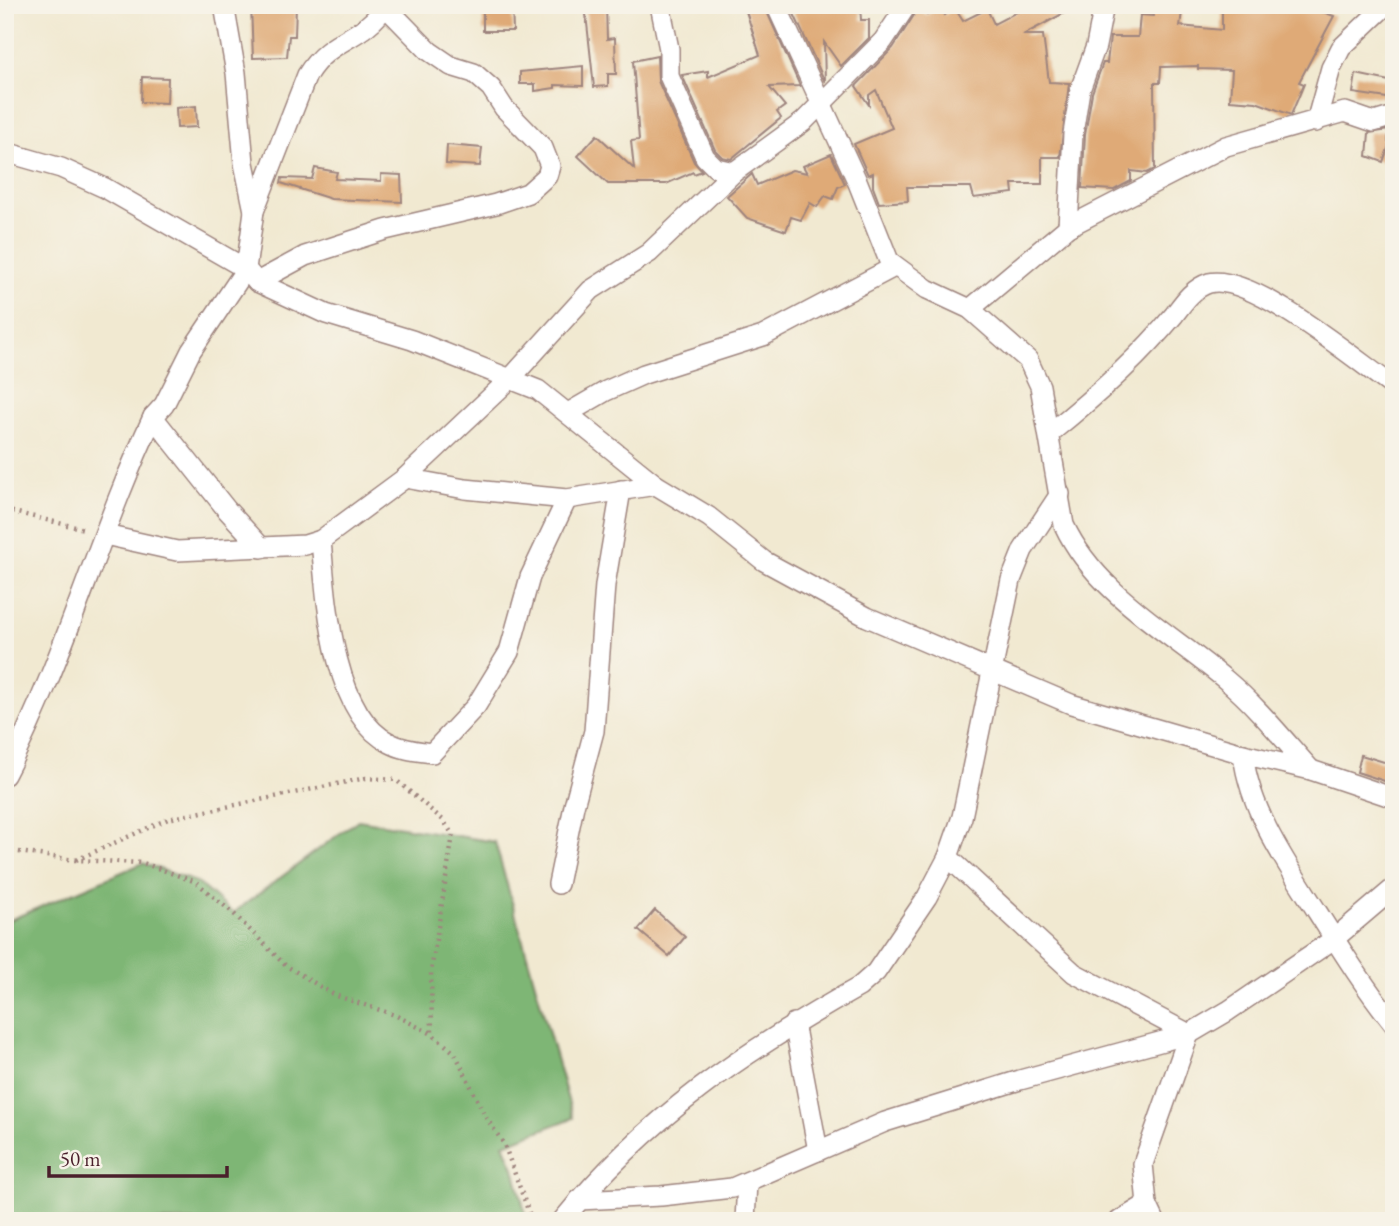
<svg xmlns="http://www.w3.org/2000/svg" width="1399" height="1226" viewBox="0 0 1399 1226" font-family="'EB Garamond',serif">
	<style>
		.forest { fill: #7eb674; stroke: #646a50; stroke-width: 2 }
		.building { fill: #dfaa77 }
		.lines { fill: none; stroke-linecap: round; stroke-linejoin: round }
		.street-casing { stroke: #9e847e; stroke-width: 22 }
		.path { stroke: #9e847e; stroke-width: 4.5; stroke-dasharray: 2 5; stroke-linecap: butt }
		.street { stroke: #fff; stroke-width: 19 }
	</style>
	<rect width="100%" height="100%" fill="#f7f3e8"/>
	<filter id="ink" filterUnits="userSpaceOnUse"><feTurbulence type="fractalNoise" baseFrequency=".0143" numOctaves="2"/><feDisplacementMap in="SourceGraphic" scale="14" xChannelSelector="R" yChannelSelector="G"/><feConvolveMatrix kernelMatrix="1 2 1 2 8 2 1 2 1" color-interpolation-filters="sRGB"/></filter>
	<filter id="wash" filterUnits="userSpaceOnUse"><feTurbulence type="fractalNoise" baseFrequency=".00686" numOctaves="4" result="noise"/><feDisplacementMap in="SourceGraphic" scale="28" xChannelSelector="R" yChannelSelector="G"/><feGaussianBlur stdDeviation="1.57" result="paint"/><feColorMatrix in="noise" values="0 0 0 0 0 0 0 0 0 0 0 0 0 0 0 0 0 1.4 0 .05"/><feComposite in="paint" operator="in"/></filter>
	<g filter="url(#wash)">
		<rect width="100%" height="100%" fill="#f1e9d1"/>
		<!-- forest -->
		<polygon class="forest" points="358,820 495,842 573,1118 504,1144 514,1168 527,1221 5,1221 5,922 143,863 196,882 233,913"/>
		<g id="blocks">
			<!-- building -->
			<g class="building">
				<polygon points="251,5 296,5 295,36 289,36 287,57 253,58"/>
				<polygon points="483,5 512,5 513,31 483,31"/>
				<polygon points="585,5 606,5 607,39 615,38 616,74 608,74 608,86 594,87"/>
				<polygon points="744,5 764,5 800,86 769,87 785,106 777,112 781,118 731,159 722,157 715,150 682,75 708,71 708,77 760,55"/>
				<polygon points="790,5 860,5 861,20 869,20 869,38 841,66 824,42 825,82"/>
				<polygon points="1030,5 1079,5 1023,35 1043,35 1049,82 1069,83 1060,157 1042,157 1042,184 1012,184 1013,193 974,198 971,187 907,187 908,201 879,203 873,187 873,173 868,175 854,144 892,128 876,90 869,95 869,105 856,86 893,48 918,9 927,15 939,7 945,15 954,7 963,21 987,9 994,24"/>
				<polygon points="1155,5 1183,5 1180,26 1222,30 1222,5 1303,5 1334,16 1299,82 1304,84 1291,115 1256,102 1230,100 1232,70 1198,69 1198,66 1161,67 1160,83 1154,83 1155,169 1147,173 1131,171 1131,181 1114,190 1082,188 1085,135 1092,93 1103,63 1107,63 1110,37 1138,37 1140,15 1153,16"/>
				<polygon points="657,56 658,81 694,162 702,171 694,174 693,172 666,184 608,184 578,156 597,135 634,169 631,141 639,140 633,61"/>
				<polygon points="583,66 583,86 555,85 555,88 535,91 535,84 520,84 520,72"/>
				<polygon points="1356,74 1394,82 1394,99 1353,93"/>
				<polygon points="142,77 168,78 167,103 141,102"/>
				<polygon points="196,106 197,127 177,128 176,108"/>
				<polygon points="1389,130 1388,142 1390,143 1383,162 1367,156 1369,133"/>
				<polygon points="447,145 482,148 480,166 446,164"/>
				<polygon points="831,154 845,184 838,187 833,199 825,196 817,207 810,203 801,220 791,217 786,231 747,218 727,196 752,174 757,185 792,170 807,173 803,166"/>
				<polygon points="315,168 337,172 335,179 381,181 381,174 401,175 402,202 331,199 281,183 282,178 312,179"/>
				<polygon points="1361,755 1394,765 1394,784 1357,772"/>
				<polygon points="655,910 685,937 669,956 638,930"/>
			</g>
		</g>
	</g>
	<g filter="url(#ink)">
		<use href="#blocks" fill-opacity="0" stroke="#9e847e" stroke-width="2"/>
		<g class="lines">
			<!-- street casing -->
			<g class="street-casing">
				<g id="street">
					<polyline points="224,5 236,73 244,163 254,211"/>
					<polyline points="660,5 669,49 669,76 705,157 716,168 734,172"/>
					<path d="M776 5 858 183 889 261 927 289 970 309 1028 360 1040 386 1064 525C1096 594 1170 632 1226 680 1257 706 1284 740 1311 770"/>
					<polyline points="1316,122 1331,68 1341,48 1386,5"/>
					<polyline points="5,152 61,168 105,188 246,269 257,282 326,314 412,340 538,390 656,485 709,517 764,561 867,617 1071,704 1243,754 1311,770 1394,798"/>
					<polyline points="1068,227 1073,134 1080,90 1096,46 1104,5"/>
					<polyline points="257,282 305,256 385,230 496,204 528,193 547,176 550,166 543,148 504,108 491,88 474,73 451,66 429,51 386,7"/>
					<polyline points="970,309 1068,227 1226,146 1345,112 1374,122 1394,116"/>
					<polyline points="568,413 606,391 644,374 763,336 894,267"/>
					<polyline points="153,417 227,510 262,548"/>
					<path d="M1050 433C1095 397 1137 360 1174 315 1183 303 1193 288 1209 283 1251 272 1358 362 1394 387"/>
					<polyline points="405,478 465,489 567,499 656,485"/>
					<polyline points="105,535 177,551 305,545 321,540 405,478 511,378 591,290 649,253 734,172 803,122 883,41 907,5"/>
					<path d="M321 540C326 596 332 715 390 743 403 750 418 751 432 753L476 706 509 652 530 577 567 499"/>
					<path d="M1243 754C1250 812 1287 864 1318 913 1342 951 1365 988 1394 1024"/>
					<path d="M5 775C65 659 98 534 153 417L164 405 191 351 246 269 254 211 307 75C331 36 362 42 386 5"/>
					<polyline points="948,857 1074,973 1189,1034 1143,1164 1147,1204 1155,1221"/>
					<polyline points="558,884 574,806 594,731 605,585 621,490"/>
					<polyline points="794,1023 818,1151"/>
					<polyline points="579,1200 661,1196 732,1188 885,1122 1020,1080 1189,1034 1228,1011 1334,939 1394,888"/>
					<path d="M562 1221C647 1117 743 1052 859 987L876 972 927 897 948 857 962 817 1011 580 1023 550 1060 494"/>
					<polyline points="745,1221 747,1182"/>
					<polyline points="1119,1221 1147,1204"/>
				</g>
			</g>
			<!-- path -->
			<g class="path">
				<polyline points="5,510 84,529"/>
				<polyline points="5,850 75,860 143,863 196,882 233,913 285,965 334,995 395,1015 432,1034 455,1053 485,1116 504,1144 532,1221"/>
				<polyline points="76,860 168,819 366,778 396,780 443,820 453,835 431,971 432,1034"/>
			</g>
			<!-- street -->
			<use href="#street" class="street"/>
		</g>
	</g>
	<!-- margin -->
	<rect width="1399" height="1226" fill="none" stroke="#f7f3e8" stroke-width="28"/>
	<!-- scale -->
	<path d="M49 1166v10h178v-10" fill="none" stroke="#4a1f2b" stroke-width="3.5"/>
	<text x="60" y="1166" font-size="21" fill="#4a1f2b" stroke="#f7f3e8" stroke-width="5" paint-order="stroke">50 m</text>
</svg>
